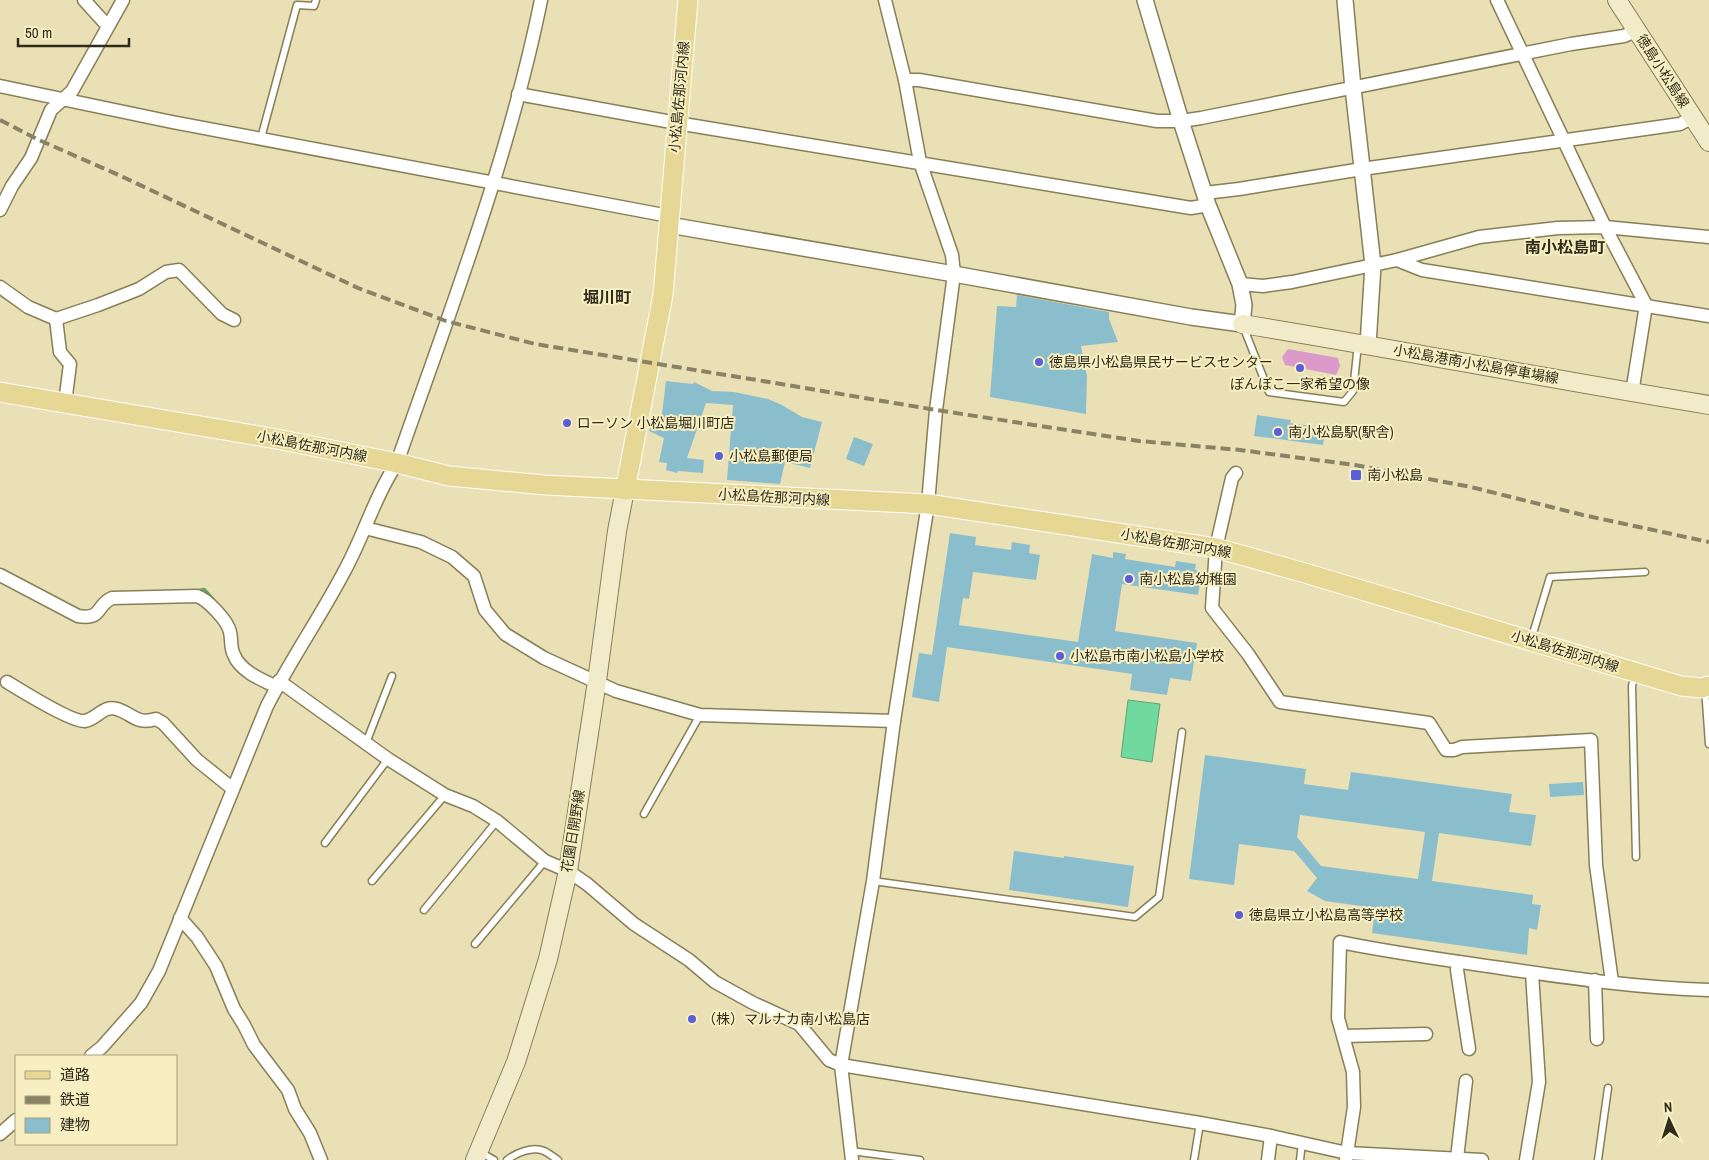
<svg xmlns="http://www.w3.org/2000/svg" width="1709" height="1160" viewBox="0 0 1709 1160" font-family="'Archivo Narrow','Noto Sans JP',sans-serif">
	<style>
		.green { fill: #db9ac9 }
		.water { fill: #70da9e; stroke: #5ca677 }
		.lines { fill: none; stroke-linecap: round; stroke-linejoin: round }
		.stream { stroke: #5ca677; stroke-width: 4.5 }
		.building { fill: #8bbecd; fill-rule: evenodd }
		.service-casing { stroke: #887f57; stroke-width: 9 }
		.minor-casing { stroke: #887f57; stroke-width: 15 }
		.tertiary-casing { stroke: #887f57; stroke-width: 18 }
		.secondary-casing { stroke: #887f57; stroke-width: 20 }
		.primary-casing { stroke: #fff; stroke-width: 21 }
		.service { stroke: #fff; stroke-width: 6 }
		.minor { stroke: #fff; stroke-width: 12 }
		.tertiary { stroke: #fff; stroke-width: 15 }
		.secondary { stroke: #f2ebc9; stroke-width: 18 }
		.primary { stroke: #e6d794; stroke-width: 19 }
		.rail { stroke: #898365; stroke-width: 4; stroke-dasharray: 10 5; stroke-linecap: butt }
		.poi-dot { fill: #5b5fd7; stroke: #f7eec2; stroke-width: 2 }
		.labels { text-anchor: middle; stroke-width: 4; stroke-linejoin: round; paint-order: stroke }
		.street-label { font-size: 14px; fill: #2f2c1b; stroke: #f7eec2 }
		.poi-label { font-size: 14px; fill: #2f2c1b; stroke: #f7eec2; text-anchor: start }
		.quarter-label { font-size: 16px; font-weight: bold; fill: #2f2c1b; stroke: #f7eec2 }
	</style>
	<rect width="100%" height="100%" fill="#eae0b5"/>
	<!-- green -->
	<polygon class="green" points="1288,349 1338,358 1340,366 1336,375 1285,365 1282,357"/>
	<!-- water -->
	<polygon class="water" points="1128,700 1160,704 1152,762 1121,757"/>
	<g class="lines">
		<!-- stream -->
		<polyline class="stream" points="196,592 204,590 213,600"/>
	</g>
	<!-- building -->
	<g class="building">
		<polygon points="1017,295 1109,312 1109,319 1118,342 1081,346 1087,376 1086,414 990,397 997,306 1016,307"/>
		<polygon points="666,381 693,384 694,382 712,391 734,392 768,399 782,405 802,417 822,422 810,468 785,462 780,484 727,480 733,405 706,403 687,458 704,460 703,473 678,471 677,473 666,470 667,463 659,462 664,438 649,431 655,419 661,422"/>
		<polygon points="1257,415 1291,420 1290,423 1326,428 1323,445 1254,436"/>
		<polygon points="854,437 873,444 864,466 846,459"/>
		<polygon points="950,533 976,537 975,545 1011,550 1012,542 1030,545 1029,553 1040,555 1036,580 973,572 969,599 963,598 959,625 1078,642 1092,554 1113,558 1113,552 1126,554 1125,559 1175,567 1176,561 1196,564 1195,570 1202,571 1198,595 1122,584 1115,631 1197,643 1191,681 1170,678 1167,695 1130,690 1132,674 947,647 939,702 912,697 919,653 932,655"/>
		<path d="M1205 755 1306 769 1304 784 1348 790 1351 772 1512 794 1509 812 1536 815 1531 846 1439 833 1432 881 1533 895 1532 904 1541 905 1537 930 1529 928 1527 955 1372 933 1375 908 1325 901 1307 891 1317 878 1294 851 1239 844 1234 885 1189 879ZM1300 815 1425 832 1418 879 1321 866 1297 837Z"/>
		<polygon points="1583,782 1584,795 1550,797 1549,784"/>
		<polygon points="1014,851 1064,858 1064,856 1134,866 1128,907 1009,890"/>
	</g>
	<g class="lines">
		<!-- service casing -->
		<g class="service-casing">
			<g id="service">
				<polyline points="261,138 297,5 314,6 316,0"/>
				<polyline points="1243,326 1269,392 1344,402 1353,391 1358,344"/>
				<polyline points="1531,640 1550,577 1645,572"/>
				<polyline points="1635,674 1632,686 1636,857"/>
				<polyline points="1705,688 1709,744"/>
				<polyline points="366,743 392,676"/>
				<polyline points="644,814 700,715"/>
				<polyline points="325,843 388,759"/>
				<polyline points="372,881 445,795"/>
				<polyline points="873,881 1135,917 1159,897 1182,732"/>
				<polyline points="424,910 497,821"/>
				<polyline points="475,944 545,861"/>
				<polyline points="851,1151 920,1160"/>
				<polyline points="480,1152 494,1160"/>
				<path d="M507 1160C516 1153 532 1146 544 1151 549 1153 553 1157 558 1160"/>
				<polyline points="1194,1160 1200,1123"/>
				<polyline points="1300,1160 1302,1143"/>
				<polyline points="1598,1160 1608,1088"/>
			</g>
		</g>
		<!-- minor casing -->
		<g class="minor-casing">
			<g id="minor">
				<polyline points="84,0 104,22 109,25"/>
				<polyline points="1497,0 1605,227 1646,305 1632,393"/>
				<polyline points="905,80 919,80 1157,121 1181,121 1201,118 1571,44 1624,36 1636,31"/>
				<polyline points="0,86 172,122 669,216"/>
				<polyline points="518,94 677,123 1191,208 1208,205"/>
				<polyline points="1205,193 1239,189 1362,169 1680,124 1693,117"/>
				<polyline points="0,210 12,186 31,158 51,110 72,91 123,0"/>
				<polyline points="1397,260 1422,270 1709,316"/>
				<polyline points="1240,284 1263,286 1292,282 1397,260 1479,237 1558,228 1605,227 1709,237"/>
				<polyline points="0,287 28,307 56,319 98,305 139,289 166,272 179,270 222,314 234,320"/>
				<polyline points="56,319 60,352 70,364 65,403"/>
				<polyline points="1236,473 1232,478 1216,548 1212,608 1248,654 1280,702 1429,723 1446,750 1454,750 1462,747 1591,740 1596,865 1612,982"/>
				<polyline points="365,528 421,542 452,557 474,576 485,610 505,634 544,658 616,691 700,715 894,721"/>
				<path d="M0 575 78 616C103 620 95 606 112 598L197 596C207 599 228 621 230 632 232 640 230 648 234 655 240 671 262 680 277 687"/>
				<polyline points="279,681 388,759 445,795 473,806 497,821 545,861 568,871 587,884 634,924 689,960 715,982 753,1003 799,1024 829,1060 841,1065 1200,1123 1271,1136 1347,1153 1482,1160"/>
				<path d="M7 682C20 690 73 723 85 721 98 718 103 705 117 709 133 714 136 725 156 719L163 723 197 760 233 789"/>
				<polyline points="180,918 197,937 216,966 234,1009 244,1025 254,1045 288,1090 295,1109 310,1133 321,1160"/>
				<polyline points="1458,962 1457,970 1469,1049"/>
				<polyline points="1595,980 1597,1039"/>
				<polyline points="1344,1036 1426,1034"/>
				<path d="M91 1056 102 1047 141 1003 159 971 267 706C291 659 321 616 345 570 364 535 375 496 397 463 450 311 509 158 541 0"/>
				<polyline points="0,1134 16,1120"/>
				<polyline points="1457,1158 1466,1081"/>
				<polyline points="852,1160 841,1065 873,881 894,721 928,504 936,410 954,274 952,255 920,162 905,80 885,0"/>
				<polyline points="1268,1160 1271,1136"/>
				<path d="M1346 1160 1354 1107 1353 1072 1338 1018 1340 942C1393 953 1447 960 1501 968 1570 978 1639 988 1709 990"/>
				<polyline points="1526,1160 1539,1082 1532,973"/>
			</g>
		</g>
		<!-- tertiary casing -->
		<g class="tertiary-casing">
			<g id="tertiary">
				<polyline points="1345,0 1353,88 1373,265 1368,345"/>
				<polyline points="669,225 954,274 1191,317 1242,324 1244,305 1240,284 1208,205 1181,121 1145,0"/>
			</g>
		</g>
		<!-- secondary casing -->
		<g class="secondary-casing">
			<g id="secondary">
				<polyline points="1617,0 1709,142"/>
				<path d="M1242 324C1398 349 1553 380 1709 405"/>
				<polyline points="475,1160 516,1062 548,959 568,871 597,681 617,531 625,490"/>
			</g>
		</g>
		<!-- primary casing -->
		<g class="primary-casing">
			<g id="primary">
				<polyline points="0,392 277,439 397,463 449,476 545,485 928,504 1216,548 1305,573 1681,686 1701,688 1709,686"/>
				<polyline points="625,490 663,295 688,0"/>
			</g>
		</g>
		<!-- service -->
		<use href="#service" class="service"/>
		<!-- minor -->
		<use href="#minor" class="minor"/>
		<!-- tertiary -->
		<use href="#tertiary" class="tertiary"/>
		<!-- secondary -->
		<use href="#secondary" class="secondary"/>
		<!-- primary -->
		<use href="#primary" class="primary"/>
		<!-- rail -->
		<polyline class="rail" points="0,120 39,140 121,176 358,288 446,321 535,344 769,382 936,410 1139,441 1240,450 1355,465 1471,487 1583,515 1709,542"/>
	</g>
	<!-- markers -->
	<g class="poi-dot">
		<circle cx="1039" cy="362" r="5"/>
		<circle cx="1300" cy="368" r="5"/>
		<circle cx="567" cy="423" r="5"/>
		<circle cx="1278" cy="432" r="5"/>
		<circle cx="719" cy="456" r="5"/>
		<rect x="1350" y="469" width="12" height="12" rx="2.5"/>
		<circle cx="1129" cy="579" r="5"/>
		<circle cx="1060" cy="656" r="5"/>
		<circle cx="1239" cy="915" r="5"/>
		<circle cx="692" cy="1019" r="5"/>
	</g>
	<g class="labels">
		<!-- street labels -->
		<g class="street-label">
			<text transform="translate(1663 71) rotate(57)" y="5">徳島小松島線</text>
			<text transform="translate(679 97) rotate(-85)" y="5">小松島佐那河内線</text>
			<text transform="translate(1476 364) rotate(10)" y="5">小松島港南小松島停車場線</text>
			<text transform="translate(312 446) rotate(11)" y="5">小松島佐那河内線</text>
			<text transform="translate(774 497) rotate(3)" y="5">小松島佐那河内線</text>
			<text transform="translate(1176 543) rotate(10)" y="5">小松島佐那河内線</text>
			<text transform="translate(1565 651) rotate(17)" y="5">小松島佐那河内線</text>
			<text transform="translate(573 831) rotate(-81)" y="5">花園日開野線</text>
		</g>
		<!-- poi labels -->
		<g class="poi-label">
			<text x="1049" y="367">徳島県小松島県民サービスセンター</text>
			<text x="1300" y="389" text-anchor="middle">ぽんぽこ一家希望の像</text>
			<text x="577" y="428">ローソン 小松島堀川町店</text>
			<text x="1288" y="437">南小松島駅(駅舎)</text>
			<text x="729" y="461">小松島郵便局</text>
			<text x="1367" y="480">南小松島</text>
			<text x="1139" y="584">南小松島幼稚園</text>
			<text x="1070" y="661">小松島市南小松島小学校</text>
			<text x="1249" y="920">徳島県立小松島高等学校</text>
			<text x="702" y="1024">（株）マルナカ南小松島店</text>
		</g>
		<!-- quarter labels -->
		<g class="quarter-label">
			<text x="1565" y="253">南小松島町</text>
			<text x="607" y="303">堀川町</text>
		</g>
	</g>
	<!-- legend -->
	<rect x="15" y="1055" width="162" height="90" fill="#f7eec2" stroke="#a7a07f"/>
	<rect x="25" y="1071" width="25" height="8" fill="#e6d794" stroke="#a7a07f"/>
	<text x="60" y="1080" font-size="15" fill="#2f2c1b">道路</text>
	<rect x="25" y="1096" width="25" height="8" fill="#898365" stroke="#a7a07f"/>
	<text x="60" y="1105" font-size="15" fill="#2f2c1b">鉄道</text>
	<rect x="25" y="1118" width="25" height="15" fill="#8bbecd" stroke="#a7a07f"/>
	<text x="60" y="1130" font-size="15" fill="#2f2c1b">建物</text>
	<!-- north arrow -->
	<g transform="translate(1669 1120) rotate(356)" stroke="#f7eec2" stroke-width="4" paint-order="stroke">
	<path d="M0-4L9 19L0 12L-9 19Z" fill="#2f2c1b"/>
	<text y="-8" font-size="14" font-weight="bold" text-anchor="middle" fill="#2f2c1b">N</text>
	</g>
	<!-- scale -->
	<path d="M18 38v8h111v-8" fill="none" stroke="#2f2c1b" stroke-width="2.5"/>
	<text x="25" y="38" font-size="15" fill="#2f2c1b" stroke="#f7eec2" stroke-width="4" paint-order="stroke">50 m</text>
</svg>
